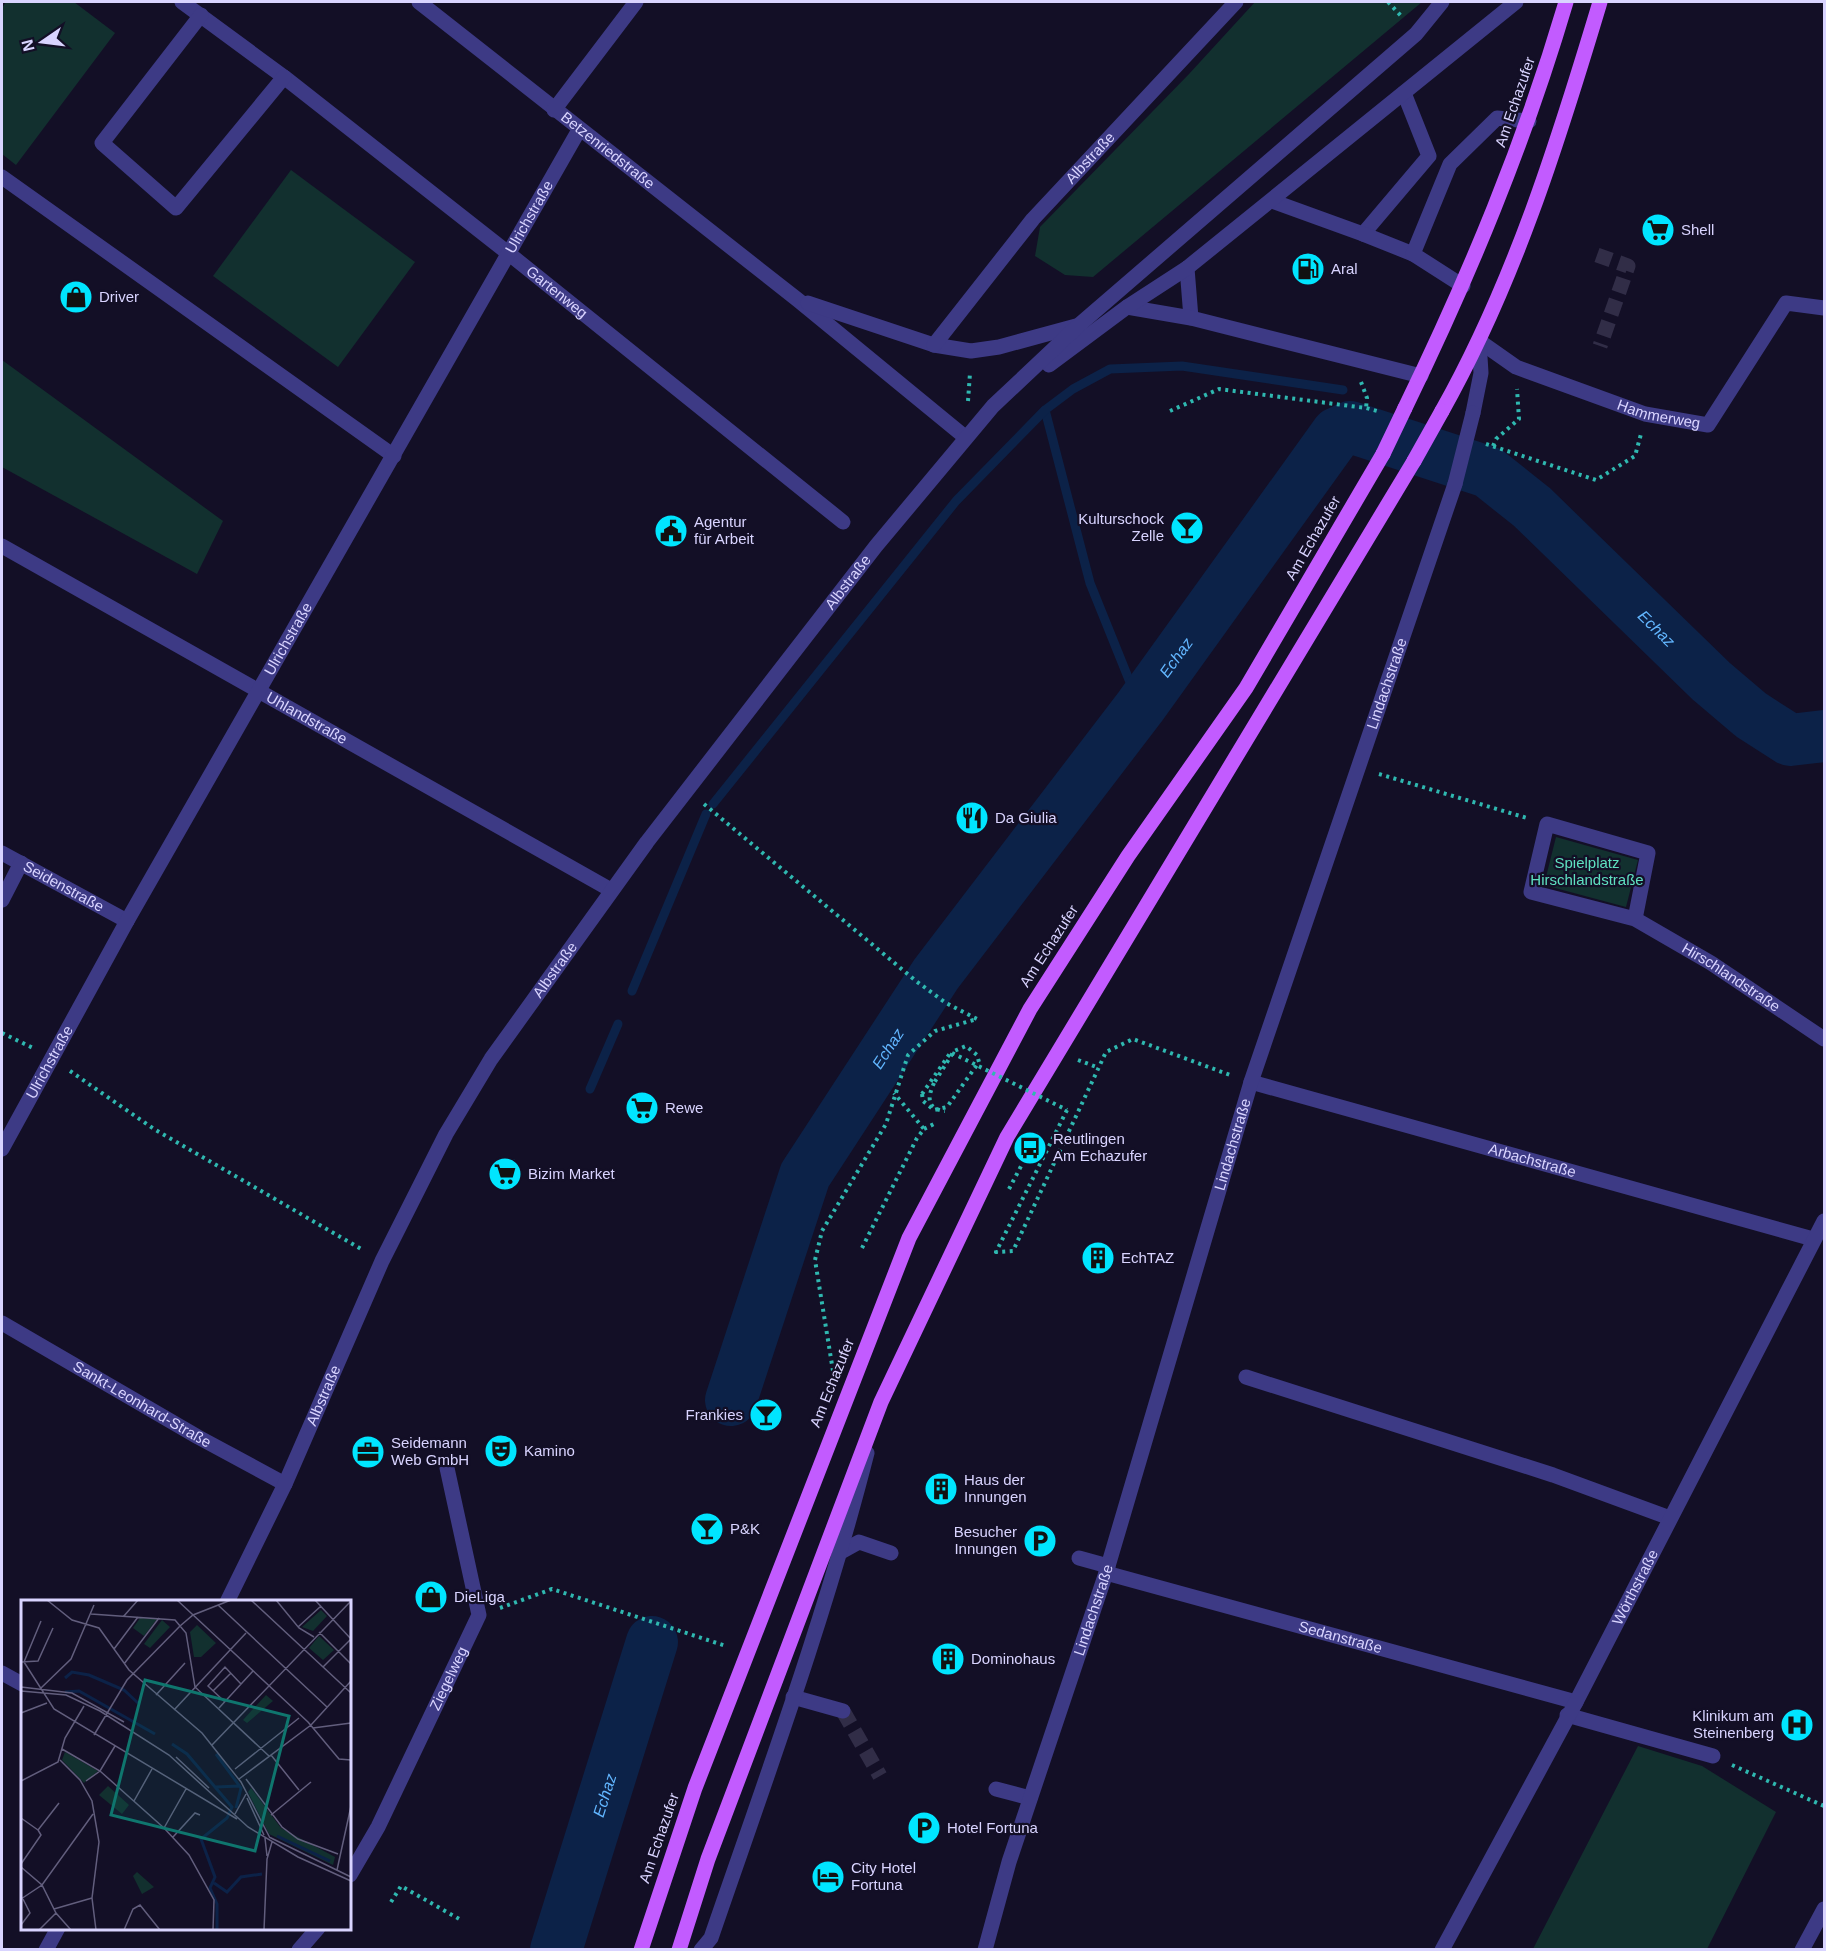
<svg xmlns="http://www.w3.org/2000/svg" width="1826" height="1951" viewBox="0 0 1826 1951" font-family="Helvetica,sans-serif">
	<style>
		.green { fill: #12302f }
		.water { fill: #0c2248 }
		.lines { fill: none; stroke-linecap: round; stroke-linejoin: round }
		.stream { stroke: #0c2248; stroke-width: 9 }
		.canal { stroke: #0c2248; stroke-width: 30 }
		.river { stroke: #0c2248; stroke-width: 52 }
		.minor-tunnel { stroke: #312d47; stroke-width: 15; stroke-dasharray: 15 8; stroke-linecap: butt }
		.path { stroke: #2fb8b0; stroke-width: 4; stroke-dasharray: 3 4.5; stroke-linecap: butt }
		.minor { stroke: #3d3a85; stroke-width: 15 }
		.major { stroke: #c25bff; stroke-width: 15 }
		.path-bridge { stroke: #2fb8b0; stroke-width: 4; stroke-dasharray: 3 4.5; stroke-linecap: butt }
		.minor-bridge { stroke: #3d3a85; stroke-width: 15 }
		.major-bridge { stroke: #c25bff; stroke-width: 15 }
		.labels { text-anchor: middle; stroke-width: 4.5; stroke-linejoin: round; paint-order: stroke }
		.street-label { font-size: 15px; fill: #d9d4ff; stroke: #130f26 }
		.poi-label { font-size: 15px; fill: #d9d4ff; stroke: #130f26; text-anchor: start }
		.park-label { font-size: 15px; fill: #5fe0c0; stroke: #130f26 }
		.water-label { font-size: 16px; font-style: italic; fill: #62b6ff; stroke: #130f26 }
		.inset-river { fill: none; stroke: #0c2248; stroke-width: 3 }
		.inset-road { fill: none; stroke: #625e7d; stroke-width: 1.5 }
		.view { fill: #0f766e; fill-opacity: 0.15; stroke: #0f766e; stroke-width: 3 }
		.inset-edge { fill: none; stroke: #d9d4ff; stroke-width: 3 }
	</style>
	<rect width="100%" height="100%" fill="#130f26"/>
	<!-- green -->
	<g class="green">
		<polygon points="6,2 74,2 115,33 16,165 2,154 2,8"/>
		<polygon points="1255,2 1422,2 1093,277 1065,275 1035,256 1040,227 1189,74"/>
		<polygon points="291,170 415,262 338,367 213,276"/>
		<polygon points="2,360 223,521 197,574 2,467"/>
		<polygon points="1556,837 1638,860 1626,907 1544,885"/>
		<polygon points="1638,1746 1702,1766 1776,1812 1707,1949 1533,1949"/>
	</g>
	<!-- water -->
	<polygon class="water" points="1490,464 1524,496 1532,507 1482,479"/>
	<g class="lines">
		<!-- stream -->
		<g class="stream">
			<polyline points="1045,410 1090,583 1140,707"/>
			<polyline points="713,804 956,501 1045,410 1073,389 1110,369 1182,366 1343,390"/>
			<polyline points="632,991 706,814"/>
			<polyline points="590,1089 618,1024"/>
		</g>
		<!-- canal -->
		<polyline class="canal" points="1790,740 1824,744"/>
		<!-- river -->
		<g class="river">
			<path id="s1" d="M731 1400 805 1175 936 974 1140 707 1337 433 1350 427 1488 472 1532 507 1711 681 1751 715 1790 740 1824 736"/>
			<path id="s2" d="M556 1950 652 1642"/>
		</g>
		<!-- minor-tunnel -->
		<g class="minor-tunnel">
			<polyline points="1597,255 1628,266 1600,346"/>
			<polyline points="843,1711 880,1776"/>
		</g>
		<!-- path -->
		<g class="path">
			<polyline points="1388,2 1402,17"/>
			<polyline points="1361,382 1367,398 1366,408"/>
			<polyline points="968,401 970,373"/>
			<polyline points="1170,411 1219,389 1366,408 1381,412"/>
			<polyline points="1486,444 1596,480 1635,456 1641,434"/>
			<polyline points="1493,446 1496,439 1519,419 1517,389"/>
			<polyline points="1379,774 1527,818"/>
			<polyline points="704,804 916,981 946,1003 977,1019"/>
			<polyline points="2,1033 33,1048"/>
			<polyline points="1078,1060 1099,1068"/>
			<polyline points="70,1071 154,1129 363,1250"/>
			<path d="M934 1083C927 1098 927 1109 945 1111"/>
			<polyline points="922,1094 951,1052"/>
			<polyline points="1067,1110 996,1252 1013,1251 1106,1052 1133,1039 1230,1075"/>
			<polyline points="924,1129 934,1124"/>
			<polyline points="1009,1189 1039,1132"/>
			<polyline points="862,1248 917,1138 924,1129 894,1093"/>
			<polyline points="833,1371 815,1260 822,1231 886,1124 908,1055 935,1031 977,1019"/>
			<polyline points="500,1608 552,1589 726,1646"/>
			<polyline points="1732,1765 1824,1806"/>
			<polyline points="391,1902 401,1886 461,1920"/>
		</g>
		<!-- minor -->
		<g class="minor">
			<path id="s3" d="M182 2 284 77 508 253 843 522"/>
			<path id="s4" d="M419 2 798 300 965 437"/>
			<polyline points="201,15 102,143 176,208 284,77"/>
			<polyline points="554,110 636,2"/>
			<polyline points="2,177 394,456"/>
			<polyline points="1272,201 1363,234 1429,156 1404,93"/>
			<polyline points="1363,234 1413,254"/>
			<polyline points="1187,268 1191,318"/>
			<polyline points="1463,286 1413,254 1450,164 1497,118 1529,121"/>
			<polyline points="808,303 934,345 971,351 999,347 1076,326"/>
			<polyline points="1127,307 1191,318 1421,376"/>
			<path id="s5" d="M1479 341 1516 367 1645 414 1708 425 1786 303 1824 308"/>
			<path id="s6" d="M934 345 1033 219 1236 2"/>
			<polyline points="1049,365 1127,307 1187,268 1516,2"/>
			<polyline points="1473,413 1481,373 1479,341"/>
			<path id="s7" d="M2 546 611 890"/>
			<path id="s8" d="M2 853 127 921"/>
			<polyline points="2,900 21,863"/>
			<path id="s9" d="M1635 919 1648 853 1547 824 1531 892 1635 919 1711 963 1824 1039"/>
			<path id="s10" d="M1251 1082 1813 1239"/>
			<path id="s11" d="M2 1149 127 921 579 130"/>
			<path id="s12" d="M2 1323 198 1437 285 1484"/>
			<polyline points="1246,1377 1553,1475 1670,1518"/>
			<polyline points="841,1552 859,1542 891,1553"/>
			<polyline points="1079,1558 1108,1566"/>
			<path id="s13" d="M1106 1573 1576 1702"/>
			<path id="s14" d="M227 1602 285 1484 382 1261 446 1134 491 1059 647 842 876 546 993 406 1079 325 1416 34 1442 2"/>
			<polyline points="2,1673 22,1684"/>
			<polyline points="793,1697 843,1711"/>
			<polyline points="1567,1715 1713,1756"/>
			<polyline points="996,1789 1030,1798"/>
			<path id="s15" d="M350 1875 378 1827 479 1615 447 1468"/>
			<polyline points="46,1950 58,1928"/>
			<polyline points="299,1950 318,1928"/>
			<path d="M701 1950 711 1938C766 1778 825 1618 867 1453"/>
			<path id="s16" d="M985 1950 1009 1862 1106 1573 1251 1082 1455 484"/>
			<path id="s17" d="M1442 1950 1576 1702 1824 1221"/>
			<polyline points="1802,1950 1824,1909"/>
		</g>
		<!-- major -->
		<g class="major">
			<path d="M1405 408C1470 274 1524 144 1566 2"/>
			<path d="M1442 411C1514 283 1558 142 1600 2"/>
			<polyline points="641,1950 695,1788 909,1238 1030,1009 1128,856 1246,688 1383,454"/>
			<polyline points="679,1950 708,1859 881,1402 1007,1137 1414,461"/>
		</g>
		<!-- path-bridge -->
		<g class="path-bridge">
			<polyline points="952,1053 1067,1110"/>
			<polyline points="922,1094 923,1101 934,1110 947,1107 979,1062 977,1055 966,1046 954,1051 934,1083"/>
		</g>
		<!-- minor-bridge -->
		<polyline class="minor-bridge" points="1455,484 1473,413"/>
		<!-- major-bridge -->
		<g class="major-bridge">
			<polyline points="1383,454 1405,408"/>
			<polyline points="1414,461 1442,411"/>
		</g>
	</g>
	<!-- icons -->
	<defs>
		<g id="supermarket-disc" transform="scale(1.725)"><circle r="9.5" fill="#00e5ff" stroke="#130f26"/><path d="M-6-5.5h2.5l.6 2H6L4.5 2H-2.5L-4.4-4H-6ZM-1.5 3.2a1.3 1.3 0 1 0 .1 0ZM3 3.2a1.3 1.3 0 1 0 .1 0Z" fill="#111"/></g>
		<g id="fuel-disc" transform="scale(1.725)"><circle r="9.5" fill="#00e5ff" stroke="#130f26"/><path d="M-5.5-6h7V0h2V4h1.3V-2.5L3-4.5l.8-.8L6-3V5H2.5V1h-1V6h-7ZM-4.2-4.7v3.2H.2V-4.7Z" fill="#111"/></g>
		<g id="shop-disc" transform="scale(1.725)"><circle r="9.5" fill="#00e5ff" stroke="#130f26"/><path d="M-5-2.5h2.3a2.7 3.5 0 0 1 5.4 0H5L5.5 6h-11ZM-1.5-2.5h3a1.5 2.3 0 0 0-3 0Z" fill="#111"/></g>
		<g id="bar-disc" transform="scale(1.725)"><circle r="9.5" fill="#00e5ff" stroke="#130f26"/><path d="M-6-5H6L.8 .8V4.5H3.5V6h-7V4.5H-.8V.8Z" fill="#111"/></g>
		<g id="civic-disc" transform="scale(1.725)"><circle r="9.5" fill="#00e5ff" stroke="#130f26"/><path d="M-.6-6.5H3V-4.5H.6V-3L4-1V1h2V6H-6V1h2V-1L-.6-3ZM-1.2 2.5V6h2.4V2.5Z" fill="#111"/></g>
		<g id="restaurant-disc" transform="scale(1.725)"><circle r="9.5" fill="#00e5ff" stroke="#130f26"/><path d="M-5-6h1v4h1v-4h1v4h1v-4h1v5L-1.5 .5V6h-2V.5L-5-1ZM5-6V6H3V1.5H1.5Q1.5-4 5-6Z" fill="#111"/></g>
		<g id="bus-disc" transform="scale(1.725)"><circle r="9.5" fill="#00e5ff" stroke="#130f26"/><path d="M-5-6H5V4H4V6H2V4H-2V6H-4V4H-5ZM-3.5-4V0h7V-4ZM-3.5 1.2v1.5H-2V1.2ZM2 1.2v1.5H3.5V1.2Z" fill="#111"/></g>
		<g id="building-disc" transform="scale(1.725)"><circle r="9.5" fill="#00e5ff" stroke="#130f26"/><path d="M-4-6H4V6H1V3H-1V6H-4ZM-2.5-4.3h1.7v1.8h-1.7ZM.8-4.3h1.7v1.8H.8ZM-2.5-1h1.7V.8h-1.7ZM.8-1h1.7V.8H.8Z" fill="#111"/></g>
		<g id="theatre-disc" transform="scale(1.725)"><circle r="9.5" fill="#00e5ff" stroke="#130f26"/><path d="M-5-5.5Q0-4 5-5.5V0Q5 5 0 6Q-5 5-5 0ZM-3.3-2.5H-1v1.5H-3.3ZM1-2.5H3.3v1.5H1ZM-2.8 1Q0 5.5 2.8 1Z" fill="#111"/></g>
		<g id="office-disc" transform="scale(1.725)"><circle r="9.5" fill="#00e5ff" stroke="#130f26"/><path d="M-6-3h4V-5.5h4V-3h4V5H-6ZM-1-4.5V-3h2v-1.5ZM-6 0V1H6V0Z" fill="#111"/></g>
		<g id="parking-disc" transform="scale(1.725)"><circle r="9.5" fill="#00e5ff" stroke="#130f26"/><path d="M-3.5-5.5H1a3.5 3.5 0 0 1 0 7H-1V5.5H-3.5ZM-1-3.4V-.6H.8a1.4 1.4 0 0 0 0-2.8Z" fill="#111"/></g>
		<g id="hospital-disc" transform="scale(1.725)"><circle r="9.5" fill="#00e5ff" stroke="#130f26"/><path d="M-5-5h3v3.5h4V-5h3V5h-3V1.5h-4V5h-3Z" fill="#111"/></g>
		<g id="hotel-disc" transform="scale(1.725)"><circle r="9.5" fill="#00e5ff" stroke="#130f26"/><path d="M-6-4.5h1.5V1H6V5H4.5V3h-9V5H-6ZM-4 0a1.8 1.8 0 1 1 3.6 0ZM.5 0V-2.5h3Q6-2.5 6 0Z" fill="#111"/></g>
	</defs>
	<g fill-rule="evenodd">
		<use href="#supermarket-disc" x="1658" y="230"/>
		<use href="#fuel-disc" x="1308" y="269"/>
		<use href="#shop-disc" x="76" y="297"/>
		<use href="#bar-disc" x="1187" y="528"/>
		<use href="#civic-disc" x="671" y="531"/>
		<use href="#restaurant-disc" x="972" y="818"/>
		<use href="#supermarket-disc" x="642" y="1108"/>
		<use href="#bus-disc" x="1030" y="1148"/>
		<use href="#supermarket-disc" x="505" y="1174"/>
		<use href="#building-disc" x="1098" y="1258"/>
		<use href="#bar-disc" x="766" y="1415"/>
		<use href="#theatre-disc" x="501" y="1451"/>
		<use href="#office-disc" x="368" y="1452"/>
		<use href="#building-disc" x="941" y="1489"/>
		<use href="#bar-disc" x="707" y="1529"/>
		<use href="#parking-disc" x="1040" y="1541"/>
		<use href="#shop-disc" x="431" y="1597"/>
		<use href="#building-disc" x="948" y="1659"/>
		<use href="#hospital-disc" x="1797" y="1725"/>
		<use href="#parking-disc" x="924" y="1828"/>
		<use href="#hotel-disc" x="828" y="1877"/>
	</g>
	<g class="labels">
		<!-- street labels -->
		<g class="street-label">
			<text transform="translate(1515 102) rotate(-71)" y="5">Am Echazufer</text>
			<text dy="5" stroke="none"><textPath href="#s4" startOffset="240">Betzenriedstraße</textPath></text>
			<text dy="5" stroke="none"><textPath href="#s6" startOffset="244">Albstraße</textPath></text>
			<text dy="5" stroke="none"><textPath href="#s11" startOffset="1071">Ulrichstraße</textPath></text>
			<text dy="5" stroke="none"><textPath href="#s3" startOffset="474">Gartenweg</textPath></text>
			<text dy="5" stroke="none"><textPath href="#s5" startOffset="196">Hammerweg</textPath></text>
			<text transform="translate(1313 538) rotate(-60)" y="5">Am Echazufer</text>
			<text dy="5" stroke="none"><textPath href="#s14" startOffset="1200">Albstraße</textPath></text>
			<text dy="5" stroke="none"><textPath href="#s11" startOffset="585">Ulrichstraße</textPath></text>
			<text dy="5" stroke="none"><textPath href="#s16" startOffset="1329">Lindachstraße</textPath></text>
			<text dy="5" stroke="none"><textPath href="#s7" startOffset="350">Uhlandstraße</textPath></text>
			<text dy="5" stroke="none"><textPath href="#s8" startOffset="70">Seidenstraße</textPath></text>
			<text transform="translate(1049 946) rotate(-57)" y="5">Am Echazufer</text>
			<text dy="5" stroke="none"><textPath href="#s14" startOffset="714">Albstraße</textPath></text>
			<text dy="5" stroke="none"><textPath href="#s9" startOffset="462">Hirschlandstraße</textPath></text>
			<text dy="5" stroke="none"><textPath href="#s11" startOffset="99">Ulrichstraße</textPath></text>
			<text dy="5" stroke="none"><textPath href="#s16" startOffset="843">Lindachstraße</textPath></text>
			<text dy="5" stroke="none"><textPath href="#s10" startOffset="292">Arbachstraße</textPath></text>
			<text transform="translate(832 1383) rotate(-68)" y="5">Am Echazufer</text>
			<text dy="5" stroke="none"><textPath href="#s14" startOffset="228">Albstraße</textPath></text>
			<text dy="5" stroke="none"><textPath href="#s12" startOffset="162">Sankt-Leonhard-Straße</textPath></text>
			<text dy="5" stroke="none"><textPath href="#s17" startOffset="411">Wörthstraße</textPath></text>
			<text dy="5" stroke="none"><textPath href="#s16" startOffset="357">Lindachstraße</textPath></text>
			<text dy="5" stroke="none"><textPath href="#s13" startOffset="243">Sedanstraße</textPath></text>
			<text dy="5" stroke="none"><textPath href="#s15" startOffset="220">Ziegelweg</textPath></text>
			<text transform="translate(659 1838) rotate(-71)" y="5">Am Echazufer</text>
		</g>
		<!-- poi labels -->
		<g class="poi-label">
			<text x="1681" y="235">Shell</text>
			<text x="1331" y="274">Aral</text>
			<text x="99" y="302">Driver</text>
			<text x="1164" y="524" text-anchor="end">Kulturschock<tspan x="1164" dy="17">Zelle</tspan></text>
			<text x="694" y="527">Agentur<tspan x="694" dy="17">für Arbeit</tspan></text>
			<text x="995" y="823">Da Giulia</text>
			<text x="665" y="1113">Rewe</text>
			<text x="1053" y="1144">Reutlingen<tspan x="1053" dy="17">Am Echazufer</tspan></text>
			<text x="528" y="1179">Bizim Market</text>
			<text x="1121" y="1263">EchTAZ</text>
			<text x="743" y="1420" text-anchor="end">Frankies</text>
			<text x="391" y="1448">Seidemann<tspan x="391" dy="17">Web GmbH</tspan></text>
			<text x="524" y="1456">Kamino</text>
			<text x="964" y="1485">Haus der<tspan x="964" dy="17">Innungen</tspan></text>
			<text x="730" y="1534">P&amp;K</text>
			<text x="1017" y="1537" text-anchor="end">Besucher<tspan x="1017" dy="17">Innungen</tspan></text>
			<text x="454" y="1602">DieLiga</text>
			<text x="971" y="1664">Dominohaus</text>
			<text x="1774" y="1721" text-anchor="end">Klinikum am<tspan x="1774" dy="17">Steinenberg</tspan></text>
			<text x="947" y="1833">Hotel Fortuna</text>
			<text x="851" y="1873">City Hotel<tspan x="851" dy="17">Fortuna</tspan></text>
		</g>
		<!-- park labels -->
		<g class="park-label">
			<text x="1587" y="868">Spielplatz<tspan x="1587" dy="17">Hirschlandstraße</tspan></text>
		</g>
		<!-- water labels -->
		<g class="water-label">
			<text dy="6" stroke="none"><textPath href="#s1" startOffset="1540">Echaz</textPath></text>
			<text dy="6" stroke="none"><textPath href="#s1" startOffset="874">Echaz</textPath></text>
			<text dy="6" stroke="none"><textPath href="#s1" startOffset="388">Echaz</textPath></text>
			<text dy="6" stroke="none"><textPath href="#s2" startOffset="162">Echaz</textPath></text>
		</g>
	</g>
	<!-- overview -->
	<g transform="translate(21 1600)">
		<rect width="330" height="330" fill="#130f26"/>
		<path d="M300 10 306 16 292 31 281 27ZM119 18 136 19 123 36 112 28ZM141 20 149 27 129 48 123 44ZM176 25 195 43 180 57H173L169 32ZM298 36 313 50 302 60 288 48ZM245 95 252 101 226 123 222 120ZM44 152 77 171 63 183 41 160ZM87 186 108 205 101 214 78 195ZM230 188 260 228 314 257 312 265 248 234 227 192ZM116 272 133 287 121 294 112 276Z" fill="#12302f"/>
		<path class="inset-river" d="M44 78 51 72 68 75 103 90 117 103M44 92 58 91 134 134M151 144 166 154 211 207 206 218 180 239 194 277 189 288 196 304V330M195 154 220 188 215 208M195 187 218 186M256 236 309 261M193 283 206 292 220 277 241 274"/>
		<path class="inset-road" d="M26 0 51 20 78 28 108 70 181 133 220 182 249 238M156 0 287 122 318 159 330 160M230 0 330 93M255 0 278 28 293 37M294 0 330 39M197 5 306 107M70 14 154 20 165 33 174 87 248 156M102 17 117 0M277 27 300 6M298 32 330 64M93 49 117 17M0 62 17 61 32 28M3 62 33 109 216 219M3 62 20 21M103 64 138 18M302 67 330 39M0 87 51 93 103 122M20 88 50 59 73 5M0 91 45 95 79 111 148 155 227 227 277 257 330 281M192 91 210 73M135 95 164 63M204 102 187 86 204 67 220 84M198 108 232 71M153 110 225 33M0 113 26 103M292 128 330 123M73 135 106 80 159 26 172 15 210 0M191 145 330 1M41 149 79 171 143 228 168 255 193 300 192 330M250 155 278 190M155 157 188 188M39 160 59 180 71 201 78 242 71 298 75 330M214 169 278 118M218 179 290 125 330 81M225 179 261 227 277 239 317 254M0 181 37 162 44 138 63 106M65 181 79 171 94 146M226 198 243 235M113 201 131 169M214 214 225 194M250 215 290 182M0 218 17 230M143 228 165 189M152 237 174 213 179 215M248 237 330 277M244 238 246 256M0 264 20 235 17 230 38 203M0 267 21 285 35 313 50 330M316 270 330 206M0 299 21 285 72 214M33 309 71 298M0 325 9 313 2 299M18 330 35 313M103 330 112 309 119 305 139 330M243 330 246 259 251 242"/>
		<path class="view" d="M124 80 268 116 234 251 90 215Z"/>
		<rect width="330" height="330" class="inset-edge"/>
	</g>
	<!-- border -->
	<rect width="1826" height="1951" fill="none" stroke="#d9d4ff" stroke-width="6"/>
	<!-- north arrow -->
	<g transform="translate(42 42) rotate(256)" stroke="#130f26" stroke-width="4.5" paint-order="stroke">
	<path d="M0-4.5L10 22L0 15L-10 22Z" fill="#d9d4ff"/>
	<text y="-9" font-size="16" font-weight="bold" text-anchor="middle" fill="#d9d4ff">N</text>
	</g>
</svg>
